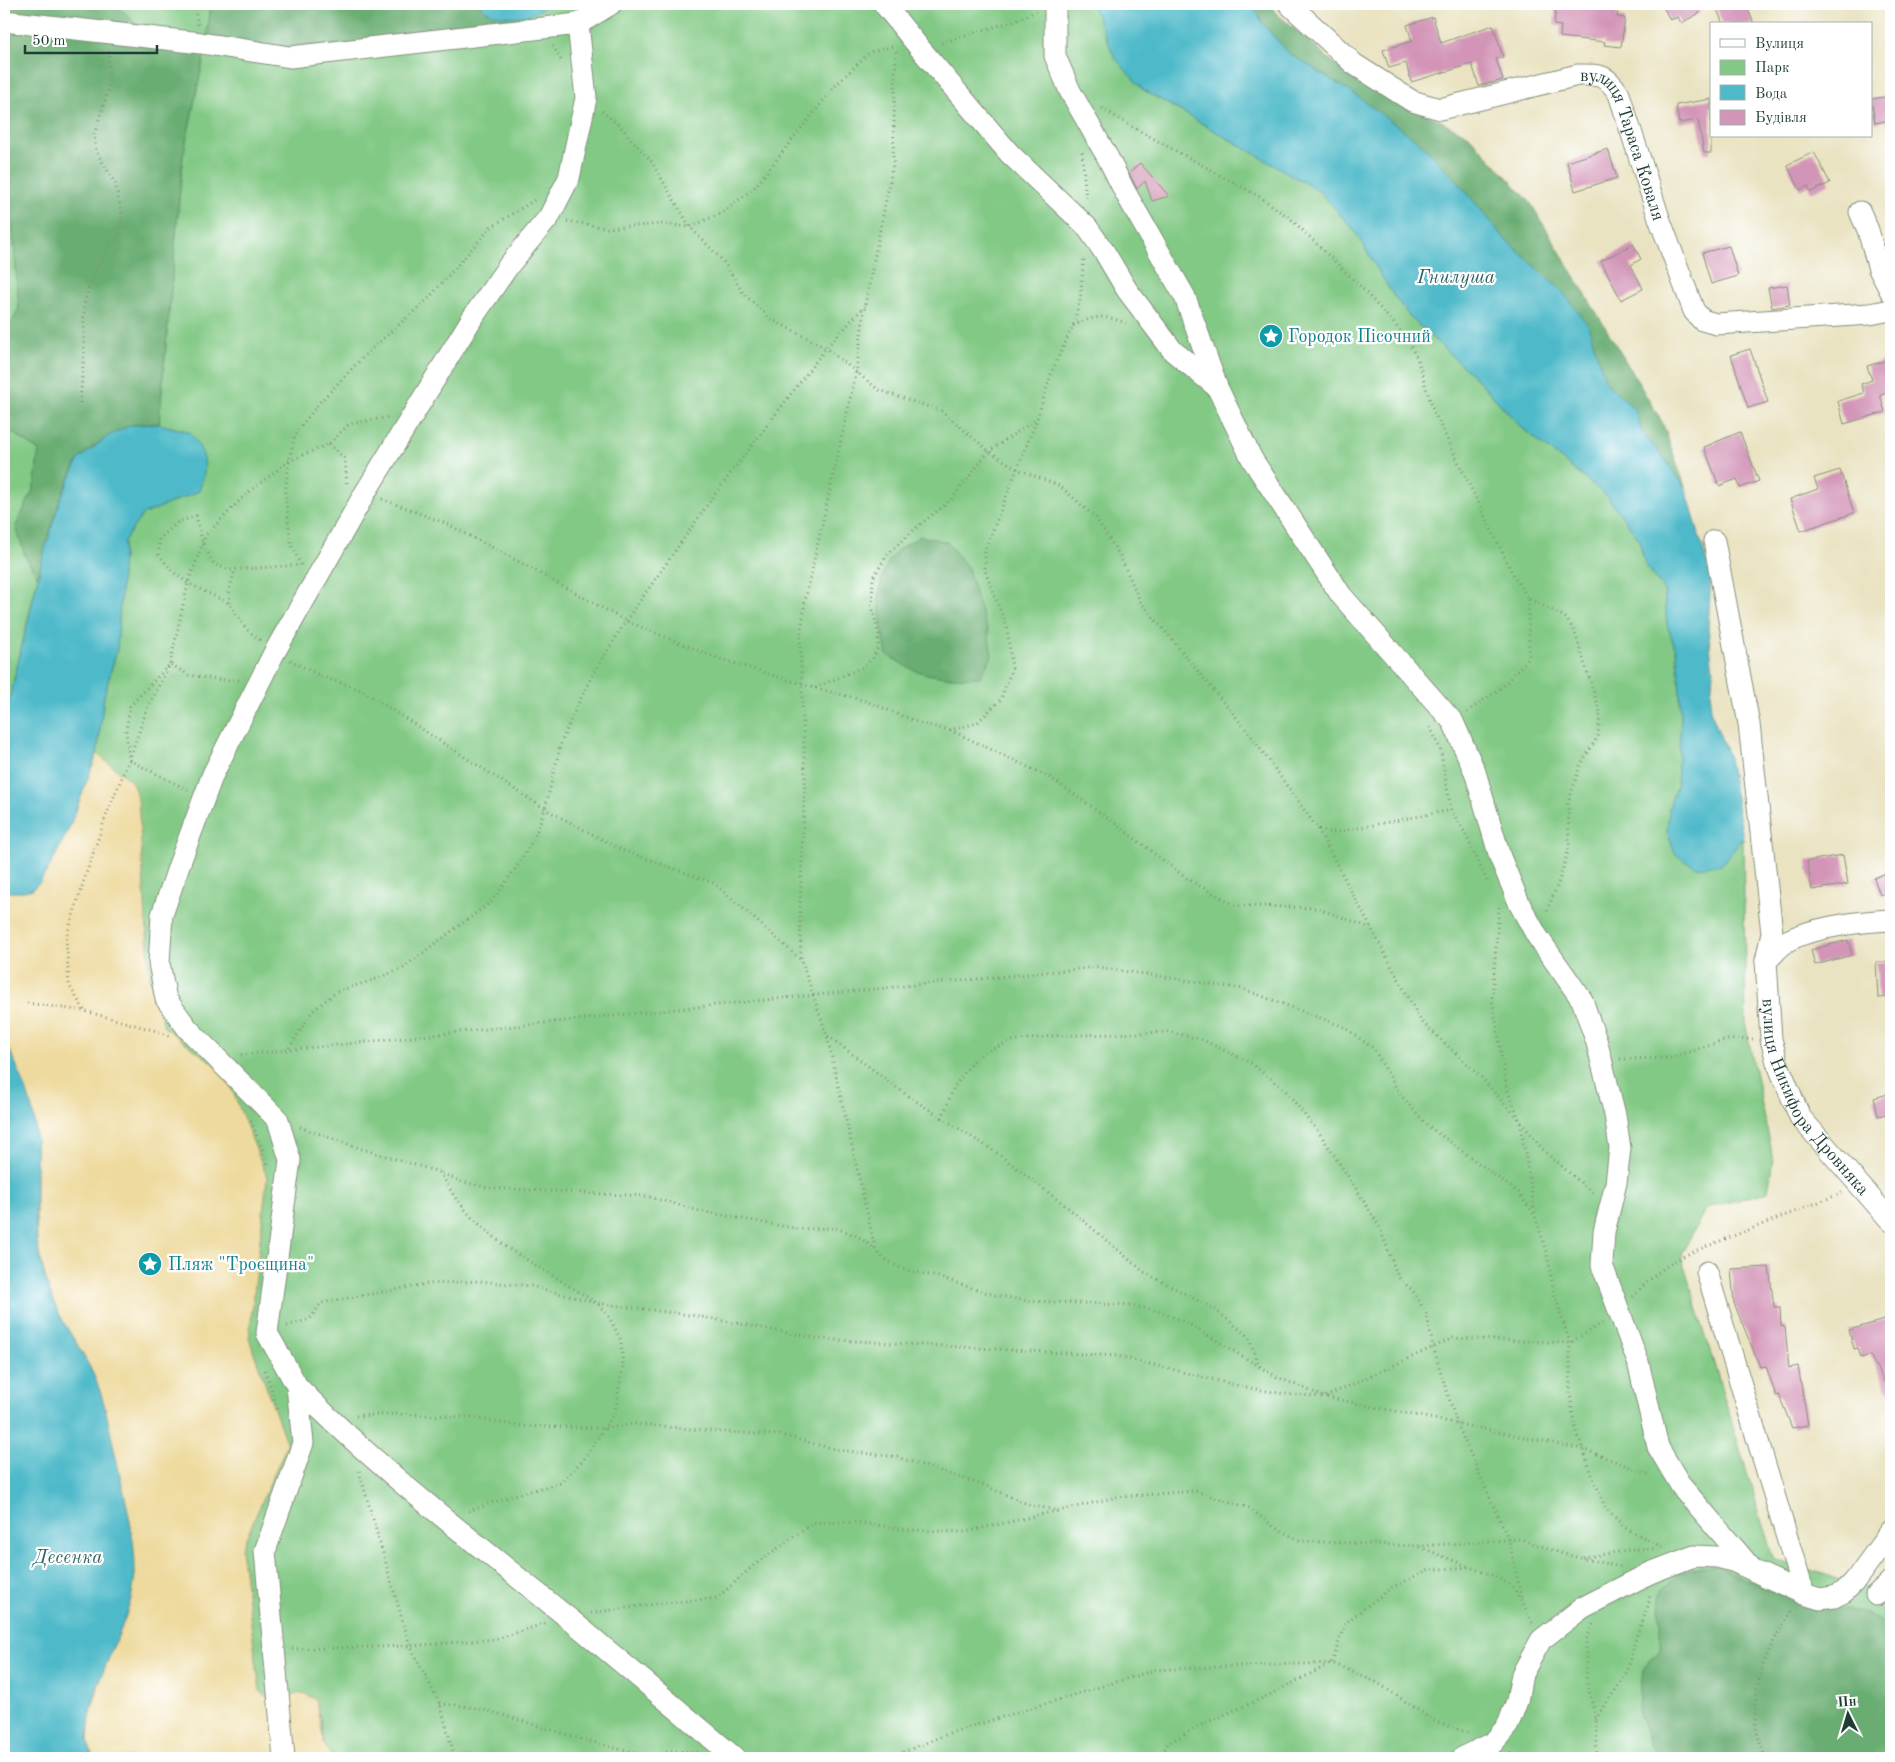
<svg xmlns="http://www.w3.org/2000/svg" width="1895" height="1762" viewBox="0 0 1895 1762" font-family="'Old Standard TT',serif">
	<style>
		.green { fill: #82c985; stroke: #50835c }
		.forest { fill: #69ad72; stroke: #447553 }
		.sand { fill: #eeda9e; stroke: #868c69 }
		.water { fill: #4db9c9; stroke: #367b7e }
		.building { fill: #d395b7 }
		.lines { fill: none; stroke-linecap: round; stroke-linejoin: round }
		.minor-casing { stroke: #84907b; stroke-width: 23 }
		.path { stroke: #84907b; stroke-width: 3; stroke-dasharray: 1 4; stroke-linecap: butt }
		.minor { stroke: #fff; stroke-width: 21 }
		.labels { text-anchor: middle; stroke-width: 4.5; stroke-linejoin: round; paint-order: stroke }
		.street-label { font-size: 18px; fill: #1f3d34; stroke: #fff }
		.culture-label { font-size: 18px; fill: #0d838f; stroke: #fff; text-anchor: start }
		.water-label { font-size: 19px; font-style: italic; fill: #2d6261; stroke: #fff }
	</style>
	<rect width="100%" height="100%" fill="#fff"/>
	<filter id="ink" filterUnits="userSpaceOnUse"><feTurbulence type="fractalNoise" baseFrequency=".02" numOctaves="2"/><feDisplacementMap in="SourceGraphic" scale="10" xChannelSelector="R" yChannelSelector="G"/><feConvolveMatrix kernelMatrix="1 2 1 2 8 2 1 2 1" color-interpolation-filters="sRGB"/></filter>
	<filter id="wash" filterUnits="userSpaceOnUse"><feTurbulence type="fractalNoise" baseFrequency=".0096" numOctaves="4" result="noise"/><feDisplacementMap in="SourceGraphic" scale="20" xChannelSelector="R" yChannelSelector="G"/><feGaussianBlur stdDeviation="1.12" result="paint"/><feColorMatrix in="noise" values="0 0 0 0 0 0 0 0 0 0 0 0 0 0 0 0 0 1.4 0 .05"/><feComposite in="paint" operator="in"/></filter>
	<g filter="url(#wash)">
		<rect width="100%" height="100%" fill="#eae3c2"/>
		<!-- green -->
		<g class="green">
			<polygon points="116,4 211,4 205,52 529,34 529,15 549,4 1093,4 1094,10 1142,89 1319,191 1354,230 1390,290 1410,317 1480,382 1522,428 1607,496 1639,539 1646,567 1664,590 1667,625 1676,650 1679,676 1681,718 1677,783 1669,808 1722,864 1743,838 1746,1027 1773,1158 1768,1192 1706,1208 1681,1255 1773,1558 1872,1590 1891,1632 1891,1758 332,1758 323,1743 320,1715 269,1699 260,1691 241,1549 287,1445 249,1339 267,1177 214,1064 164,1027 150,980 97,754 104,696 117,649 124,541 142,515 199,491 190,432 159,424 183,156 205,52 167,46 137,25"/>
			<polygon points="4,166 12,216 19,308 4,340"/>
			<polygon points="4,426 39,451 34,488 16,526 25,556 38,577 4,722"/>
		</g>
		<!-- forest -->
		<g class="forest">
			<path d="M4 4H116L137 25 167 46 205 52 211 4H479C491 19 512 16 529 15V34L205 52 183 156 159 424C150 424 141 423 132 425 120 428 85 450 78 461 59 493 47 540 38 577L25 556 16 526 34 488 39 451 4 426V340L19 308 12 216 4 166Z"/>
			<polygon points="1253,4 1270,4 1275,12 1351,78 1401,105 1437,119 1469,136 1530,202 1662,422 1686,489 1665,459 1642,433 1635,409 1606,383 1596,355 1562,291 1505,239 1459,183 1354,94 1289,53 1262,23"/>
			<path d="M920 536 947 542 968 568 978 603 988 631 992 656 980 677C958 678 935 678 914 670 905 666 896 660 887 655 881 620 869 580 897 551 903 545 913 541 920 536Z"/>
			<polygon points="1717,1566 1771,1591 1824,1606 1863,1611 1879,1621 1891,1647 1891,1758 1660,1758 1650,1746 1638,1714 1643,1669 1660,1649 1660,1593 1680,1572 1700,1567"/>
		</g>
		<!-- sand -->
		<polygon class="sand" points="97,754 132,782 138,799 150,980 164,1027 214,1064 231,1087 267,1177 249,1339 287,1445 241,1549 260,1691 269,1699 304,1693 316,1700 323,1743 332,1758 93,1758 88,1741 90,1717 102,1673 119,1632 135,1574 134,1554 127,1512 114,1450 95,1379 78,1346 59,1316 47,1284 37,1243 35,1125 25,1087 4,1037 4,892 20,892 68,831"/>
		<!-- water -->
		<g class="water">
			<path d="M479 4H549C543 7 535 14 528 15 512 18 489 18 479 4Z"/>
			<polygon points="1093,4 1253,4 1262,23 1289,53 1354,94 1418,141 1459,183 1505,239 1562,291 1588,325 1606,383 1635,409 1642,433 1665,459 1686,489 1711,577 1708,628 1713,672 1710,710 1729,758 1743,838 1722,864 1696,867 1675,854 1667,831 1669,808 1677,783 1681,718 1679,676 1676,650 1667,625 1664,590 1646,567 1639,539 1607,496 1522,428 1480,382 1410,317 1390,290 1354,230 1319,191 1142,89 1115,58 1094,10"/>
			<path d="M159 424 190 432C207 457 208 463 199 491L142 515 124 541 117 649 104 696 97 754 68 831 50 866 40 882 33 889 20 892H4V722L45 549 60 500 79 459 108 436 131 425Z"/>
			<path d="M4 1037C16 1066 32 1095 35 1126 39 1165 32 1205 37 1243 39 1257 43 1271 47 1284 57 1319 80 1344 95 1378 106 1403 110 1432 116 1458 124 1494 136 1536 135 1574 132 1629 86 1683 88 1740 88 1746 91 1753 93 1758H4Z"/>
		</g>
		<g id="blocks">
			<!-- building -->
			<g class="building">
				<polygon points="1556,4 1619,4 1617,17 1625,18 1621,47 1604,45 1605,42 1560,37 1561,26 1554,25"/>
				<polygon points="1662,4 1707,4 1698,8 1700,13 1681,23 1678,17 1670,20"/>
				<polygon points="1715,4 1746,4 1754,24 1723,24"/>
				<polygon points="1433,17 1441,43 1493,25 1503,57 1496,59 1503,80 1479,86 1472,64 1411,82 1406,63 1389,68 1383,50 1412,41 1407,25"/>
				<polygon points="1891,96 1891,120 1875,123 1871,99"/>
				<polygon points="1711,99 1711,153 1704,153 1698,120 1679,123 1676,105"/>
				<polygon points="1608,149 1617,178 1575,191 1567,162"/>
				<polygon points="1814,152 1830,183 1811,192 1808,186 1800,190 1787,165"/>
				<polygon points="1140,163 1169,196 1152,201 1145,181 1137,189 1129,173"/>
				<polygon points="1633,244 1641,259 1631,265 1643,289 1621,300 1601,261"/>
				<polygon points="1729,246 1738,276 1711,284 1702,253"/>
				<polygon points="1787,285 1790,305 1772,308 1768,288"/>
				<polygon points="1750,349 1768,402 1748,408 1731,355"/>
				<polygon points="1891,359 1891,392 1880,395 1885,412 1844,424 1838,401 1864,393 1861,384 1872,380 1867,366"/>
				<polygon points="1740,432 1759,481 1740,488 1737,479 1719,486 1704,447"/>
				<polygon points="1840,470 1854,513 1801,531 1790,499 1818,489 1814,478"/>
				<polygon points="1843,855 1848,884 1812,890 1807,861"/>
				<polygon points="1891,871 1891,891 1880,895 1874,878"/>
				<polygon points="1848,940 1852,955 1815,965 1811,950"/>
				<polygon points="1876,962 1891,962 1891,997 1878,998"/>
				<polygon points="1891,1093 1891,1113 1878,1116 1874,1098"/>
				<polygon points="1769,1267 1774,1307 1780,1307 1781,1326 1785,1327 1789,1368 1798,1366 1808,1425 1792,1428 1779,1395 1776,1396 1766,1366 1760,1367 1734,1303 1731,1269"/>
				<polygon points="1891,1318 1891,1395 1870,1355 1861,1358 1858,1348 1854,1349 1849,1330"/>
			</g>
		</g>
	</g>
	<g filter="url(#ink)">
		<use href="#blocks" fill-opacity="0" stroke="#84907b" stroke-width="1"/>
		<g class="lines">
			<!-- minor casing -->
			<g class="minor-casing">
				<g id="minor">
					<polyline points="884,4 918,46 1010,154 1087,227 1105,253 1127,290 1173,351 1217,387"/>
					<polyline points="1055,4 1055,56 1070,91 1108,158 1125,192 1185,297 1217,387 1252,459 1341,595 1453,722 1475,772 1500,857 1520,905 1537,936 1582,1000 1597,1043 1615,1115 1620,1148 1616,1183 1604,1232 1602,1265 1638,1362 1658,1447 1681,1486 1752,1569"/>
					<path id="s1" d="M1289 4 1354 64 1412 101 1440 109 1578 75C1601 75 1606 74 1619 94L1659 218 1694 311 1702 320 1716 324 1870 314 1891 310"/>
					<polyline points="4,21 201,43 290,57 578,24 611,4"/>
					<polyline points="1860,212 1868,230 1879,269 1891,292"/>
					<path id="s2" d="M1714 541 1749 724 1772 933 1766 961 1771 1039 1777 1062 1800 1117 1891 1221"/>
					<path d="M1766 961C1774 954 1780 945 1789 940 1815 927 1863 921 1891 920"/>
					<polyline points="1707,1272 1804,1594"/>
					<path d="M297 1386C380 1471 475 1542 567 1617 623 1663 679 1711 735 1758"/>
					<polyline points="1876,1595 1891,1581"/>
					<polyline points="284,1758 265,1551 303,1443 297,1386 267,1333 290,1160 278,1120 188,1029 166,999 159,963 162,915 179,865 213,774 274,653 365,493 471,320 509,265 549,217 569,178 586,98 578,24"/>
					<polyline points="1462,1758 1493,1743 1508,1725 1517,1701 1522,1674 1541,1640 1582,1608 1650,1573 1694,1556 1717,1557 1735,1562 1804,1594 1820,1599 1834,1597 1844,1592 1854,1582 1891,1531"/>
				</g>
			</g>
			<!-- path -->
			<g class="path">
				<polyline points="194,4 198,25"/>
				<polyline points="941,43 1020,19 1036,11"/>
				<polyline points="553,46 561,60"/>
				<polyline points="1102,108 1129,125 1260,197 1291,219 1360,286 1405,336 1417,358 1433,410 1515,578 1528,598 1565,617 1574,630 1600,712 1598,736 1580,766 1568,803 1569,848 1559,881 1546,913"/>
				<polyline points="602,111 620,126 651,161 690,227 723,261 743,293 771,319 826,348 879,390 941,411 989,451 1017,469 1060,486 1096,518 1120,556 1140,601 1249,733 1318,829 1332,833 1451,810"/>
				<polyline points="1082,152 1086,201"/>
				<polyline points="567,221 607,228 663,224 690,227 722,213 754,188 835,86 870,52 895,46"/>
				<path d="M1073 326C1094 315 1104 315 1126 323"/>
				<polyline points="80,403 84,353 84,305 91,280 108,247 120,235 122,214 115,183 96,151 94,135 108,91 109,51"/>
				<polyline points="329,444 345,459 347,486"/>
				<polyline points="382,499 445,523 503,553 626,621 717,658 801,684 866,701 922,724 950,730 977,723 1001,699 1012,668 1007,628 985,571 985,550 1037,419 1052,371 1073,326 1080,300 1084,257"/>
				<polyline points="301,565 291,544 285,493 289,461 295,434 319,403 368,352 428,299 491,227 536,199"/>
				<polyline points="230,603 229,590 235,570"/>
				<polyline points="260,640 246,629 230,604 188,583 173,572 159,555 159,539 178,522 196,516 203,544 214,564 229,570 300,565"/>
				<polyline points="290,660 320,676 360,689 545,809 622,850 714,883 800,959"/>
				<polyline points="815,688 863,667 873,658 878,648 879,636 872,606 873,578 887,555 917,527 951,500 989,451 1037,419"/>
				<polyline points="1467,712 1502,687 1529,658 1528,598"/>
				<polyline points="1430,727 1440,748 1451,810 1464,831 1487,881"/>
				<polyline points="950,730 1051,778 1116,824 1186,878 1234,905 1317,908 1371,928"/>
				<polyline points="188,790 129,760 126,730 130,706 170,664 189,675 222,680 240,680"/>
				<polyline points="1318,829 1421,1021 1481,1077 1520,1121 1544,1151 1594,1194"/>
				<polyline points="1499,907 1492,998 1507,1089 1520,1121 1535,1213"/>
				<polyline points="27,1003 85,1011 160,1032 170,1037"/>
				<polyline points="84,1010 69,985 66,938 86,874 106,816 129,760 147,709 170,664 188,583 206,535 246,494 289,461 329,444 349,424 389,417"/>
				<polyline points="828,1036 908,1096 997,1153 1066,1206 1144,1272 1214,1309 1248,1336 1260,1367"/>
				<polyline points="289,1048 312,1012 336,992 376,979 403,968 492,901 516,868 534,838 545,809 561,743 576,708 593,674 626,621 715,494 826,348 865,306"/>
				<polyline points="241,1055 735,1003 1097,967 1243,989 1344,1027 1374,1049 1400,1094 1427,1125 1519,1193 1535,1216 1546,1250 1555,1296 1570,1343 1570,1393 1574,1424 1594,1480 1605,1507 1624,1527 1662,1547"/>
				<polyline points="1620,1059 1670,1058 1726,1040 1753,1039"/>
				<polyline points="942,1118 954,1087 975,1058 992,1049 1012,1041 1052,1036 1170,1032 1203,1040 1251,1063 1285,1090 1320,1134 1355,1187 1380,1228 1398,1277 1413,1291 1427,1315 1433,1347 1457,1424 1509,1540 1522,1601"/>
				<polyline points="251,1121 269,1166"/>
				<polyline points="300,1127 362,1149 439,1172 462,1182 490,1188 646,1196 700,1211 798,1229 836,1228 858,1236 875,1249 883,1258 902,1269 938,1277 994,1295 1029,1301 1129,1305 1158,1311 1187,1323 1277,1377 1325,1397 1583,1449 1651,1475"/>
				<polyline points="440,1172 454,1196 472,1218 506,1247 597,1303 609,1317 621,1340 623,1366 615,1412 584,1459 560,1483 515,1495 466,1512"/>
				<polyline points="875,1248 827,1036 801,959 800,909 805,778 800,641 805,601 856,373 865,305 893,165 896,49"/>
				<path d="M1633 1297C1649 1278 1667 1264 1690 1253L1842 1193"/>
				<polyline points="287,1326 310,1319 321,1303 427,1284 478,1281 531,1286 597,1303 697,1316 821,1339 1117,1356 1244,1387 1285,1394 1325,1397 1453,1338 1570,1343 1604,1322"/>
				<polyline points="265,1370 279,1412"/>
				<polyline points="356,1416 397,1414 471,1417 517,1426 606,1428 634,1424 724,1432 780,1435 839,1450 897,1457 983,1485 1027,1504 1059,1511 1117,1497 1195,1491 1249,1508 1274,1527 1301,1541 1419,1546 1521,1539 1563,1554 1621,1567"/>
				<polyline points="359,1471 410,1646 440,1704 455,1758"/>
				<polyline points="1420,1547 1467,1566"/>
				<polyline points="1583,1558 1634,1549 1656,1549"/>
				<polyline points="591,1613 655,1604 717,1598 754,1565 813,1523 856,1522 909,1530 965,1532 1057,1511"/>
				<polyline points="1593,1624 1586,1641 1586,1679 1596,1718 1597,1758"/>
				<polyline points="292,1649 410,1646 497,1639 546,1623"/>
				<path d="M440 1704C481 1705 516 1720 555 1731 587 1741 619 1749 651 1757"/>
				<path d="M1596 1720C1603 1705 1614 1693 1623 1679 1631 1666 1631 1652 1636 1638 1640 1624 1649 1610 1650 1594"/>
				<polyline points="1510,1753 1523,1758"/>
				<polyline points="647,1758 671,1751 697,1752"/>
				<polyline points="889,1758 950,1733 1155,1670 1211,1667 1332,1663 1378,1683 1434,1721 1468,1733"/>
				<polyline points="1160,1758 1168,1743 1203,1724 1263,1698 1332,1663 1345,1623 1391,1588 1428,1570 1469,1567 1494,1576 1511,1585 1522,1601 1533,1624"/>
				<path d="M1765 1758C1762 1748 1758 1738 1756 1728 1750 1683 1769 1645 1793 1609"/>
			</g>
			<!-- minor -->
			<use href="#minor" class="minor"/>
		</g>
	</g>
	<!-- icons -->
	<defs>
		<g id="sight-disc" transform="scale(1.25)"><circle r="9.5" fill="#0f9aa8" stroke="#fff"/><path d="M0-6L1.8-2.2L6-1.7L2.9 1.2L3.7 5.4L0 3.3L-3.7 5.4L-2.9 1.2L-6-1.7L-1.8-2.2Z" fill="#fff"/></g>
	</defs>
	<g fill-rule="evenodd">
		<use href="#sight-disc" x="1271" y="336"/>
		<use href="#sight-disc" x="150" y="1264"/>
	</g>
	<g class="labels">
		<!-- street labels -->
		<g class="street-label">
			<text dy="6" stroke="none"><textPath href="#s1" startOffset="420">вулиця Тараса Коваля</textPath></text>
			<text dy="6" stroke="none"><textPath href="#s2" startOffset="575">вулиця Никифора Дровняка</textPath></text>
		</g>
		<!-- culture labels -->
		<g class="culture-label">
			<text x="1288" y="342">Городок Пісочний</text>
			<text x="168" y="1270">Пляж "Троєщина"</text>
		</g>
		<!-- water labels -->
		<g class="water-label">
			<text x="1456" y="283">Гнилуша</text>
			<text x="68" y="1563">Десенка</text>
		</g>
	</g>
	<!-- margin -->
	<rect width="1895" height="1762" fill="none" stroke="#fff" stroke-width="20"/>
	<!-- legend -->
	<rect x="1710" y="22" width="162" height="115" fill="#ffffff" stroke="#a5b1ae"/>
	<rect x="1720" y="39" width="25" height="8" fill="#ffffff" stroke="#a5b1ae"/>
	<text x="1755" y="48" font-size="15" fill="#1f3d34">Вулиця</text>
	<rect x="1720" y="60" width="25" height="15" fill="#82c985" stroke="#a5b1ae"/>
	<text x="1755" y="72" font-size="15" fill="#1f3d34">Парк</text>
	<rect x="1720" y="85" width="25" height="15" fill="#4db9c9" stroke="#a5b1ae"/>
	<text x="1755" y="98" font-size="15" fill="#1f3d34">Вода</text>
	<rect x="1720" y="110" width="25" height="15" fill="#d395b7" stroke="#a5b1ae"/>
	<text x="1755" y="122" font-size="15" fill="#1f3d34">Будівля</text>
	<!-- north arrow -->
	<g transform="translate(1848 1714) rotate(355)" stroke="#ffffff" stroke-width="4" paint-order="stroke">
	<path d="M0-4L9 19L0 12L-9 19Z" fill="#1f3d34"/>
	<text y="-8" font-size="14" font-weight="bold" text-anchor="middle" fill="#1f3d34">Пн</text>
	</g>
	<!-- scale -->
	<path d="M25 45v8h132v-8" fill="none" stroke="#1f3d34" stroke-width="2.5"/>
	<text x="32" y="45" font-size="15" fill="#1f3d34" stroke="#ffffff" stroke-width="4" paint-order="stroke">50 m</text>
</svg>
